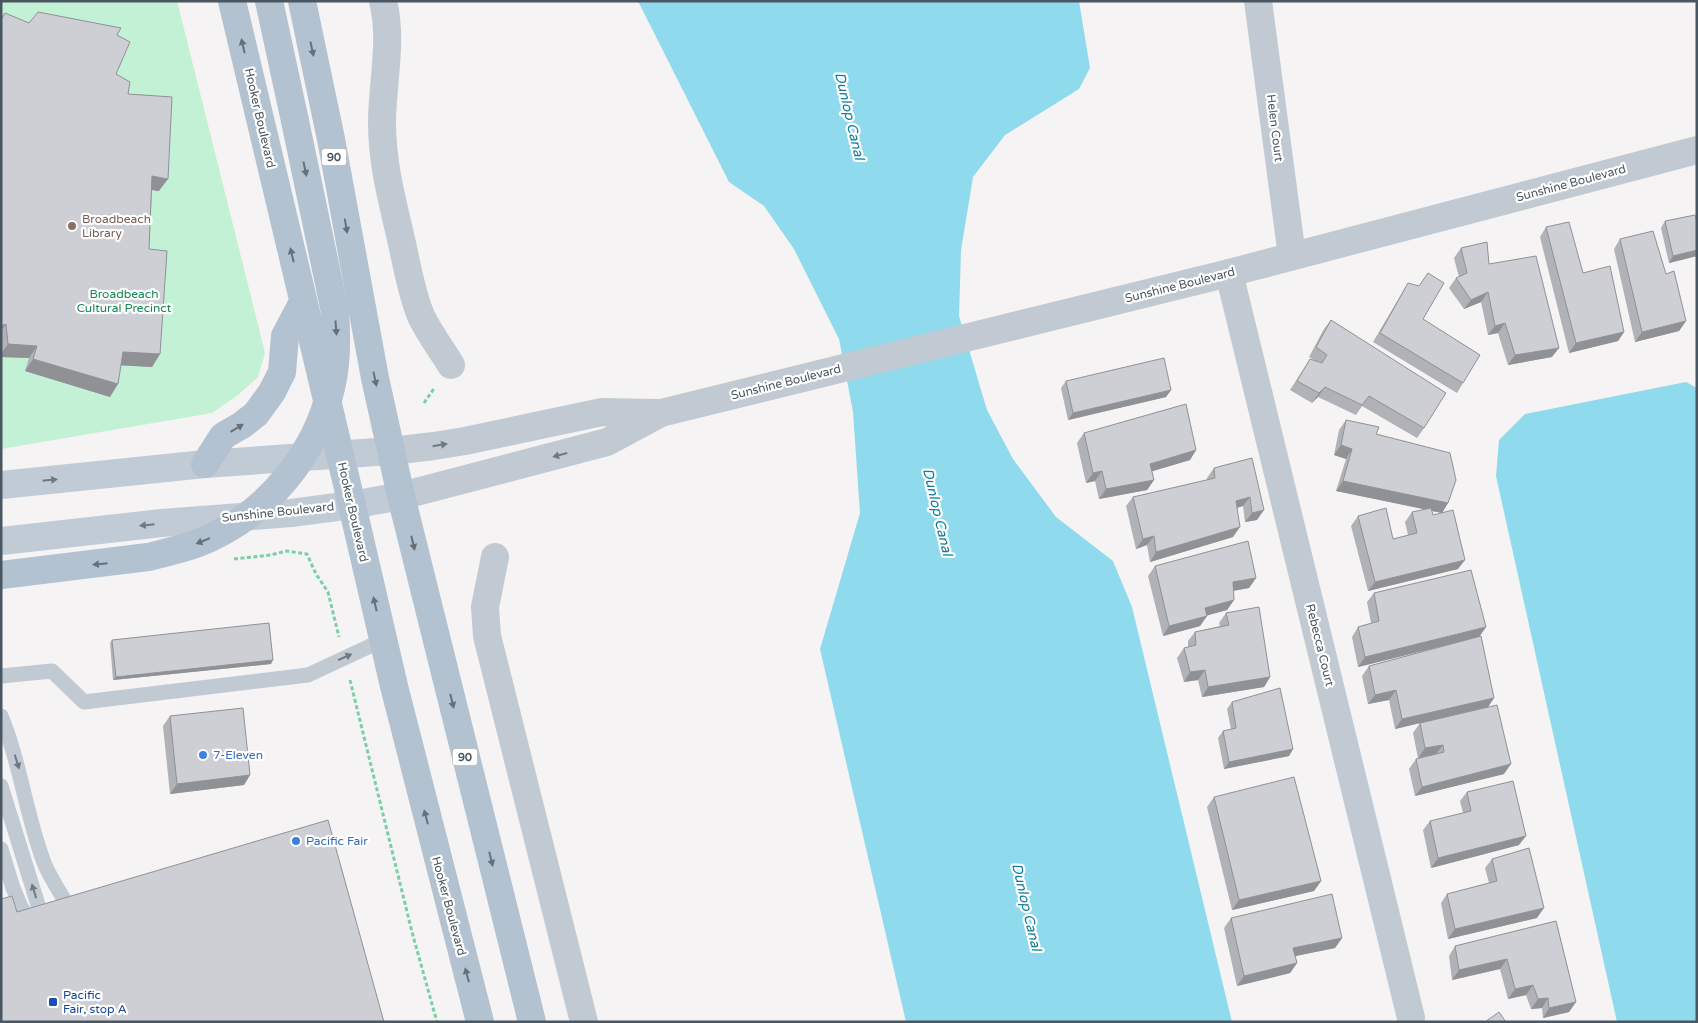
<svg xmlns="http://www.w3.org/2000/svg" width="1698" height="1023" viewBox="0 0 1698 1023" font-family="'Varela Round',sans-serif">
	<style>
		.green { fill: #c3f1d5 }
		.water { fill: #90daee }
		.lines { fill: none; stroke-linecap: round; stroke-linejoin: round }
		.path { stroke: #7ad0a6; stroke-width: 3; stroke-dasharray: 4 2.5; stroke-linecap: butt }
		.service { stroke: #c1cad2; stroke-width: 15 }
		.minor { stroke: #c1cad2; stroke-width: 28 }
		.secondary { stroke: #c1cbd6; stroke-width: 28 }
		.primary { stroke: #b3c2d1; stroke-width: 28 }
		.service-bridge { stroke: #c1cad2; stroke-width: 15 }
		.primary-bridge { stroke: #b3c2d1; stroke-width: 28 }
		.wall { fill: #b0b2b7 }
		.shaded-wall { fill: #909195 }
		.building { fill: #cdcfd5; stroke: #909195 }
		.oneway { fill: #64717d }
		.oneway2 { fill: #6e7983 }
		.oneway3 { fill: #6e7984 }
		.education-dot { fill: #8d6e63; stroke: #fff; stroke-width: 2 }
		.shop-dot { fill: #3f7fe0; stroke: #fff; stroke-width: 2 }
		.transit-dot { fill: #1a4fb4; stroke: #fff; stroke-width: 2 }
		.labels { text-anchor: middle; stroke-width: 4.5; stroke-linejoin: round; paint-order: stroke }
		.shield { fill: #fff; stroke: #808990; stroke-width: 1 }
		.shield-label { font-size: 11px; font-weight: bold; fill: #4a5661 }
		.street-label { font-size: 12px; fill: #4a5661; stroke: #fff }
		.education-label { font-size: 12px; fill: #785e54; stroke: #fff; text-anchor: start }
		.park-label { font-size: 12px; fill: #17864f; stroke: #fff }
		.shop-label { font-size: 12px; fill: #366cbe; stroke: #fff; text-anchor: start }
		.transit-label { font-size: 12px; fill: #164399; stroke: #fff; text-anchor: start }
		.water-label { font-size: 14px; font-style: italic; fill: #0c7c9b; stroke: #fff }
	</style>
	<rect width="100%" height="100%" fill="#f5f3f3"/>
	<!-- green -->
	<polygon class="green" points="1,1 177,1 265,353 258,377 238,395 212,413 1,449"/>
	<!-- water -->
	<g class="water">
		<polygon points="638,1 1079,1 1090,68 1079,89 1005,135 973,177 961,250 959,316 987,410 1013,459 1056,517 1113,561 1132,607 1232,1022 906,1022 820,649 860,513 853,412 839,339 794,249 764,206 729,182"/>
		<polygon points="1686,382 1697,388 1697,1022 1617,1022 1496,476 1499,440 1525,414"/>
	</g>
	<g class="lines">
		<!-- path -->
		<g class="path">
			<polyline points="424,403 435,387"/>
			<polyline points="234,559 271,555 286,551 307,554 316,574 328,592 339,637"/>
			<polyline points="350,680 412,932 437,1022"/>
		</g>
		<!-- service -->
		<g class="service">
			<polyline points="1,676 52,671 84,702 308,675 383,640"/>
			<path d="M1 716C21 764 26 817 45 865 53 883 64 899 74 915"/>
			<polyline points="1,849 13,888 21,907 35,927"/>
		</g>
		<!-- minor -->
		<g class="minor">
			<path d="M383 1C393 41 382 83 382 123 382 163 392 200 401 239 407 265 411 292 421 316 429 333 442 350 451 365"/>
			<polyline points="1258,1 1292,256"/>
			<polyline points="1229,273 1411,1018"/>
			<polyline points="391,451 434,446 465,441 602,412 659,413"/>
			<polyline points="401,496 607,442 661,413 1229,273 1697,150"/>
			<polyline points="495,557 485,607 487,636 584,1022"/>
		</g>
		<!-- secondary -->
		<g class="secondary">
			<polyline points="1,485 205,464 391,451"/>
			<polyline points="1,541 162,523 291,513 352,505 401,496"/>
		</g>
		<!-- primary -->
		<g class="primary">
			<polyline points="232,1 352,505 394,686 480,1022"/>
			<polyline points="269,1 295,121"/>
			<polyline points="302,1 331,139 375,378 401,496 532,1022"/>
			<polyline points="205,464 223,436 242,425 256,414 272,392 282,372 285,336 303,302"/>
			<polyline points="1,575 148,557"/>
		</g>
		<!-- service-bridge -->
		<polyline class="service-bridge" points="1,786 44,924"/>
		<!-- primary-bridge -->
		<path class="primary-bridge" d="M148 557C169 552 191 547 210 538 269 511 317 452 331 388 337 364 337 338 335 312L295 121"/>
	</g>
	<!-- wall -->
	<g class="wall">
		<polygon points="5,13 29,23 117,35 116,74 128,94 159,191 152,190 149,249 160,354 152,367 121,365 110,397 25,371 29,358 1,357 1,18"/>
		<polygon points="1665,221 1697,222 1697,256 1669,263 1661,228"/>
		<polygon points="1546,227 1583,273 1624,332 1618,341 1569,353 1540,237"/>
		<polygon points="1620,239 1666,274 1686,321 1679,331 1635,342 1614,249"/>
		<polygon points="1461,248 1489,264 1552,357 1508,365 1498,333 1488,335 1481,302 1464,309 1449,288 1456,278 1459,277 1454,258"/>
		<polygon points="1408,283 1423,319 1463,383 1457,393 1373,342 1402,293"/>
		<polygon points="1331,320 1424,428 1417,438 1362,406 1356,415 1318,397 1312,403 1290,390 1310,359 1316,361 1309,357 1324,329"/>
		<polygon points="1066,381 1171,390 1166,397 1068,420 1061,388"/>
		<polygon points="1346,420 1376,434 1448,503 1442,513 1432,511 1433,515 1458,569 1368,591 1351,526 1358,516 1393,539 1408,535 1405,522 1412,512 1426,509 1336,491 1346,459 1334,455 1339,430"/>
		<polygon points="1084,433 1196,450 1190,460 1152,471 1154,480 1147,490 1099,499 1095,481 1086,483 1077,443"/>
		<polygon points="1252,458 1257,520 1245,522 1243,506 1237,508 1233,537 1150,562 1147,545 1136,549 1126,506 1133,497 1207,480 1207,478 1214,468"/>
		<polygon points="1155,566 1256,578 1249,588 1233,591 1234,600 1227,610 1207,615 1207,616 1200,626 1163,636 1148,576"/>
		<polygon points="1374,593 1486,627 1479,637 1358,667 1352,637 1358,627 1371,623 1367,602"/>
		<polygon points="1226,613 1270,677 1264,687 1202,697 1198,680 1184,682 1177,658 1184,648 1188,647 1188,641 1195,632 1220,626 1219,623"/>
		<polygon points="112,640 271,664 113,680 110,643"/>
		<polygon points="1369,666 1494,698 1488,707 1504,774 1415,796 1409,769 1416,759 1436,754 1418,758 1413,733 1420,723 1395,729 1389,700 1368,704 1362,676"/>
		<polygon points="1232,702 1293,749 1289,756 1224,769 1218,738 1223,731 1231,729 1227,709"/>
		<polygon points="170,716 250,775 244,785 170,794 163,726"/>
		<polygon points="1467,792 1519,845 1431,868 1423,830 1430,821 1463,813 1460,801"/>
		<polygon points="1214,797 1321,881 1314,891 1232,910 1207,807"/>
		<polygon points="1492,859 1537,918 1448,939 1441,903 1447,894 1489,883 1485,868"/>
		<polygon points="1231,918 1342,938 1335,948 1295,956 1297,963 1290,973 1237,986 1224,928"/>
		<polygon points="1556,921 1576,1002 1569,1012 1543,1018 1542,1008 1531,1009 1526,995 1508,999 1500,969 1452,980 1449,956 1455,946"/>
	</g>
	<!-- shaded-wall -->
	<g class="shaded-wall">
		<polygon points="152,176 168,179 159,191 144,189"/>
		<polygon points="1697,250 1697,256 1669,263 1673,256"/>
		<polygon points="1488,292 1481,302 1464,309 1471,300"/>
		<polygon points="1686,321 1679,331 1635,342 1642,332"/>
		<polygon points="1505,323 1498,333 1488,335 1495,326"/>
		<polygon points="6,324 1,331 1,326"/>
		<polygon points="1624,332 1618,341 1569,353 1576,343"/>
		<polygon points="8,344 37,346 29,358 1,357 1,354"/>
		<polygon points="1559,348 1552,357 1508,365 1515,355"/>
		<polygon points="123,352 160,354 152,367 114,365"/>
		<polygon points="33,359 118,384 110,397 25,371"/>
		<polygon points="1325,387 1318,397 1312,403 1319,393"/>
		<polygon points="1171,390 1166,397 1068,420 1073,413"/>
		<polygon points="1341,445 1352,449 1346,459 1334,455"/>
		<polygon points="1196,450 1190,460 1143,474 1150,464"/>
		<polygon points="1102,471 1095,481 1086,483 1093,473"/>
		<polygon points="1154,480 1147,490 1099,499 1106,489"/>
		<polygon points="1343,481 1448,503 1442,513 1336,491"/>
		<polygon points="1250,497 1243,506 1229,510 1236,501"/>
		<polygon points="1264,510 1257,520 1245,522 1252,513"/>
		<polygon points="1240,527 1233,537 1150,562 1156,552"/>
		<polygon points="1154,536 1147,545 1136,549 1143,539"/>
		<polygon points="1465,560 1458,569 1368,591 1375,582"/>
		<polygon points="1256,578 1249,588 1226,592 1233,582"/>
		<polygon points="1234,600 1227,610 1198,618 1205,608"/>
		<polygon points="1207,616 1200,626 1163,636 1169,626"/>
		<polygon points="1486,627 1479,637 1358,667 1365,657"/>
		<polygon points="273,660 271,664 113,680 116,677"/>
		<polygon points="1205,670 1198,680 1184,682 1190,672"/>
		<polygon points="1270,677 1264,687 1202,697 1208,687"/>
		<polygon points="1396,690 1389,700 1368,704 1375,695"/>
		<polygon points="1494,698 1488,707 1395,729 1402,719"/>
		<polygon points="1443,745 1436,754 1418,758 1425,748"/>
		<polygon points="1293,749 1289,756 1224,769 1229,762"/>
		<polygon points="1511,764 1504,774 1415,796 1422,787"/>
		<polygon points="250,775 244,785 170,794 177,784"/>
		<polygon points="1526,836 1519,845 1431,868 1438,858"/>
		<polygon points="1321,881 1314,891 1232,910 1239,900"/>
		<polygon points="1544,908 1537,918 1448,939 1455,929"/>
		<polygon points="1342,938 1335,948 1286,958 1293,948"/>
		<polygon points="1507,959 1500,969 1452,980 1459,970"/>
		<polygon points="1297,963 1290,973 1237,986 1244,976"/>
		<polygon points="1533,985 1526,995 1508,999 1515,989"/>
		<polygon points="1548,998 1542,1008 1531,1009 1538,999"/>
		<polygon points="1576,1002 1569,1012 1543,1018 1549,1008"/>
	</g>
	<!-- building -->
	<g class="building">
		<polygon points="38,12 121,28 117,35 130,42 116,74 130,82 128,94 172,97 168,179 152,176 149,249 167,251 160,354 123,352 118,384 33,359 37,346 8,344 6,324 1,326 1,20 5,13 29,23"/>
		<polygon points="1695,215 1697,222 1697,250 1673,256 1665,221"/>
		<polygon points="1569,222 1583,273 1610,266 1624,332 1576,343 1546,227"/>
		<polygon points="1653,231 1666,274 1674,271 1686,321 1642,332 1620,239"/>
		<polygon points="1487,242 1489,264 1536,256 1559,348 1515,355 1505,323 1495,326 1488,292 1471,300 1456,278 1467,273 1461,248"/>
		<polygon points="1428,273 1444,283 1423,319 1480,355 1463,383 1380,333 1408,283 1419,286"/>
		<polygon points="1331,320 1446,393 1424,428 1369,396 1362,405 1325,387 1319,393 1297,381 1310,359 1322,363 1327,355 1316,347"/>
		<polygon points="1164,358 1171,390 1073,413 1066,381"/>
		<polygon points="1186,404 1196,450 1150,464 1154,480 1106,489 1102,471 1093,473 1084,433"/>
		<polygon points="1346,420 1379,427 1376,434 1450,453 1456,480 1448,503 1343,481 1352,449 1341,445"/>
		<polygon points="1252,458 1264,510 1252,513 1250,497 1236,501 1240,527 1156,552 1154,536 1143,539 1133,497 1215,478 1214,468"/>
		<polygon points="1386,508 1393,539 1417,533 1412,512 1431,508 1433,515 1453,510 1465,560 1375,582 1358,516"/>
		<polygon points="1248,541 1256,578 1233,582 1234,600 1205,608 1207,616 1169,626 1155,566"/>
		<polygon points="1471,570 1486,627 1365,657 1358,627 1379,621 1374,593"/>
		<polygon points="1259,607 1270,677 1208,687 1205,670 1190,672 1184,648 1196,645 1195,632 1229,625 1226,613"/>
		<polygon points="269,623 273,660 116,677 112,640"/>
		<polygon points="1481,636 1494,698 1402,719 1396,690 1375,695 1369,666"/>
		<polygon points="1280,688 1293,749 1229,762 1223,731 1236,728 1232,702"/>
		<polygon points="1497,705 1511,764 1422,787 1416,759 1444,752 1443,745 1425,748 1420,723"/>
		<polygon points="243,708 250,775 177,784 170,716"/>
		<polygon points="1294,777 1321,881 1239,900 1214,797"/>
		<polygon points="1513,781 1526,836 1438,858 1430,821 1471,811 1467,792"/>
		<polygon points="328,820 384,1022 1,1022 1,899 12,896 17,912"/>
		<polygon points="1529,848 1544,908 1455,929 1447,894 1497,881 1492,859"/>
		<polygon points="1332,894 1342,938 1293,948 1297,963 1244,976 1231,918"/>
		<polygon points="1556,921 1576,1002 1549,1008 1548,998 1538,999 1533,985 1515,989 1507,959 1459,970 1455,946"/>
		<polygon points="1499,1012 1506,1022 1485,1022"/>
	</g>
	<!-- one-way arrows -->
	<defs><path id="oneway-solid" d="M-6-.8H1V-3.2L6.5 0L1 3.2V.8H-6Z" transform="scale(1.25)"/></defs>
	<g class="oneway">
		<use href="#oneway-solid" transform="translate(243 46) rotate(-103)"/>
		<use href="#oneway-solid" transform="translate(312 49) rotate(78)"/>
		<use href="#oneway-solid" transform="translate(305 169) rotate(78)"/>
		<use href="#oneway-solid" transform="translate(346 226) rotate(80)"/>
		<use href="#oneway-solid" transform="translate(292 255) rotate(-103)"/>
		<use href="#oneway-solid" transform="translate(336 328) rotate(86)"/>
		<use href="#oneway-solid" transform="translate(375 379) rotate(78)"/>
		<use href="#oneway-solid" transform="translate(237 428) rotate(-31)"/>
		<use href="#oneway-solid" transform="translate(203 541) rotate(158)"/>
		<use href="#oneway-solid" transform="translate(413 543) rotate(77)"/>
		<use href="#oneway-solid" transform="translate(100 564) rotate(174)"/>
		<use href="#oneway-solid" transform="translate(375 604) rotate(-103)"/>
		<use href="#oneway-solid" transform="translate(452 701) rotate(76)"/>
		<use href="#oneway-solid" transform="translate(426 817) rotate(-105)"/>
		<use href="#oneway-solid" transform="translate(491 859) rotate(76)"/>
		<use href="#oneway-solid" transform="translate(467 975) rotate(-105)"/>
	</g>
	<g class="oneway2">
		<use href="#oneway-solid" transform="translate(440 445) rotate(-9)"/>
		<use href="#oneway-solid" transform="translate(560 455) rotate(165)"/>
		<use href="#oneway-solid" transform="translate(345 657) rotate(-24)"/>
		<use href="#oneway-solid" transform="translate(17 762) rotate(73)"/>
		<use href="#oneway-solid" transform="translate(34 891) rotate(-107)"/>
	</g>
	<g class="oneway3">
		<use href="#oneway-solid" transform="translate(50 480) rotate(-6)"/>
		<use href="#oneway-solid" transform="translate(147 525) rotate(174)"/>
	</g>
	<!-- markers -->
	<circle class="education-dot" cx="72" cy="226" r="5"/>
	<g class="shop-dot">
		<circle cx="203" cy="755" r="5"/>
		<circle cx="296" cy="841" r="5"/>
	</g>
	<rect class="transit-dot" x="48" y="997" width="10" height="10" rx="2.5"/>
	<g class="labels">
		<!-- shield labels -->
		<g class="shield">
			<rect x="321.5" y="148.5" width="25" height="17" rx="4"/>
			<rect x="452.5" y="748.5" width="25" height="17" rx="4"/>
		</g>
		<g class="shield-label">
			<text x="334" y="161">90</text>
			<text x="465" y="761">90</text>
		</g>
		<!-- street labels -->
		<g class="street-label">
			<text transform="translate(260 118) rotate(77)" y="4">Hooker Boulevard</text>
			<text transform="translate(1275 128) rotate(83)" y="4">Helen Court</text>
			<text transform="translate(1571 183) rotate(-15)" y="4">Sunshine Boulevard</text>
			<text transform="translate(1180 285) rotate(-14)" y="4">Sunshine Boulevard</text>
			<text transform="translate(786 382) rotate(-14)" y="4">Sunshine Boulevard</text>
			<text transform="translate(278 512) rotate(-6)" y="4">Sunshine Boulevard</text>
			<text transform="translate(353 512) rotate(77)" y="4">Hooker Boulevard</text>
			<text transform="translate(1320 645) rotate(76)" y="4">Rebecca Court</text>
			<text transform="translate(449 906) rotate(75)" y="4">Hooker Boulevard</text>
		</g>
		<!-- education labels -->
		<g class="education-label">
			<text x="82" y="223">Broadbeach<tspan x="82" dy="14">Library</tspan></text>
		</g>
		<!-- park labels -->
		<g class="park-label">
			<text x="124" y="298">Broadbeach<tspan x="124" dy="14">Cultural Precinct</tspan></text>
		</g>
		<!-- shop labels -->
		<g class="shop-label">
			<text x="213" y="759">7-Eleven</text>
			<text x="306" y="845">Pacific Fair</text>
		</g>
		<!-- transit labels -->
		<g class="transit-label">
			<text x="63" y="999">Pacific<tspan x="63" dy="14">Fair, stop A</tspan></text>
		</g>
		<!-- water labels -->
		<g class="water-label">
			<text transform="translate(850 116) rotate(77)" y="5">Dunlop Canal</text>
			<text transform="translate(938 512) rotate(77)" y="5">Dunlop Canal</text>
			<text transform="translate(1027 907) rotate(77)" y="5">Dunlop Canal</text>
		</g>
	</g>
	<!-- border -->
	<rect width="1698" height="1023" fill="none" stroke="#4a5661" stroke-width="5"/>
</svg>
